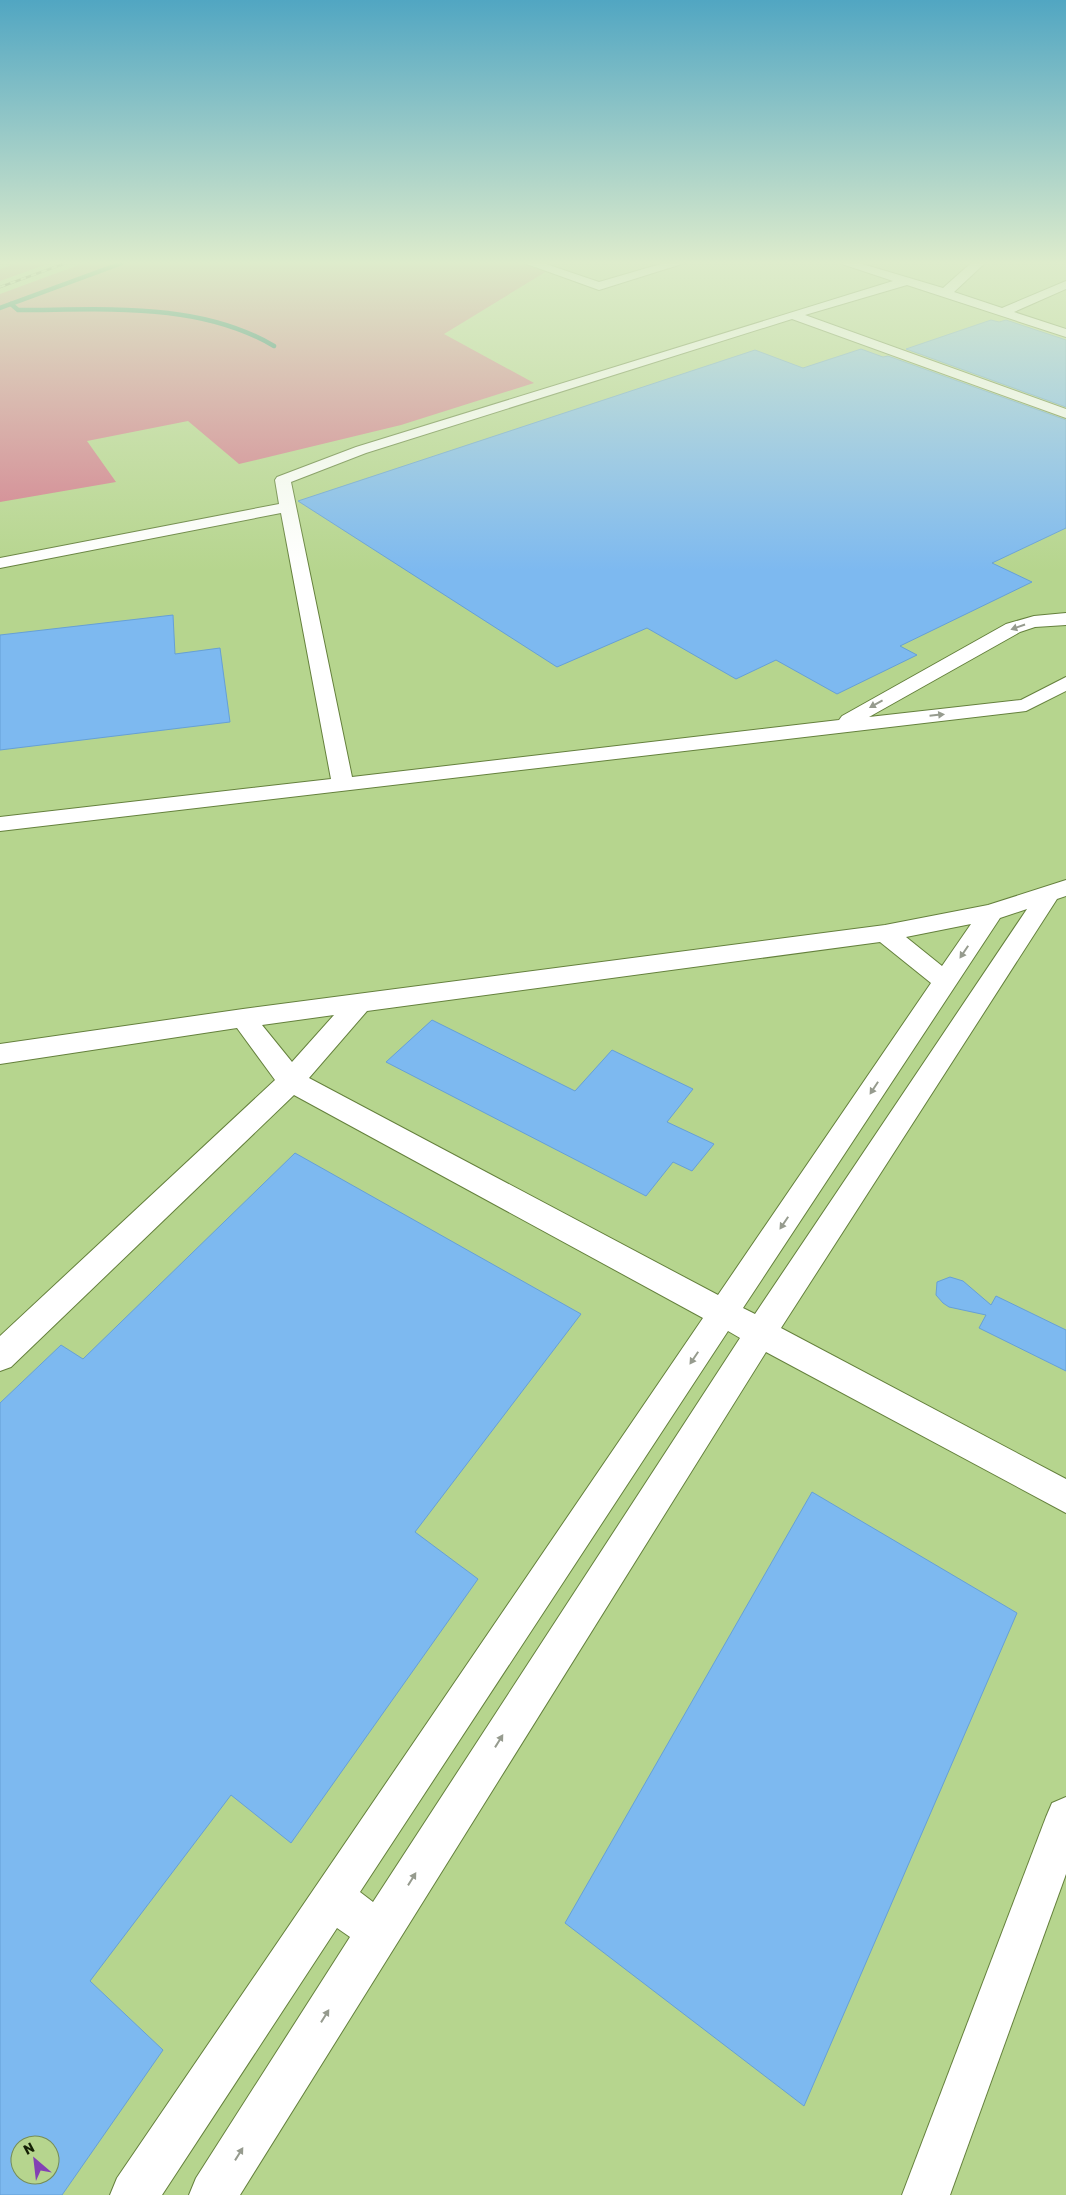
<svg xmlns="http://www.w3.org/2000/svg" width="1066" height="2195" viewBox="0 0 1066 2195" font-family="Rubik,sans-serif">
	<style>
		.green { fill: #d37b8c }
		.lines { fill: none; stroke-linecap: round; stroke-linejoin: round }
		.stream { stroke: #107062; stroke-width: 4.5 }
		.building { fill: #7db9f0; stroke: #66a0d6; fill-rule: evenodd }
		.minor-casing { stroke: #65813d; stroke-width: 2 }
		.minor { fill: #fff; fill-rule: evenodd }
		.rail-casing { stroke: #313f1c; stroke-width: 2.5 }
		.rail { stroke: #b6d58e; stroke-width: 2; stroke-dasharray: 5.5; stroke-linecap: butt }
		.oneway { fill: #969b8e }
	</style>
	<rect width="100%" height="100%" fill="#b6d58e"/>
	<!-- green -->
	<g class="green">
		<polygon points="18,263 50,263 0,281 0,269"/>
		<polygon points="84,263 519,263 547,271 444,334 534,383 401,425 239,464 188,421 87,441 116,482 0,502 0,294"/>
	</g>
	<g class="lines">
		<!-- stream -->
		<g class="stream">
			<path d="M11 304 18 310C103 310 198 301 274 346"/>
			<polyline points="0,308 122,263"/>
		</g>
	</g>
	<!-- building -->
	<g class="building">
		<polygon points="991,320 999,322 1006,320 1066,340 1066,407 906,349"/>
		<polygon points="861,349 883,357 888,356 1066,420 1066,528 992,563 1032,582 900,646 917,655 837,694 776,660 736,679 647,628 557,667 298,501 755,350 803,368"/>
		<polygon points="173,615 175,654 220,648 230,722 0,750 0,635"/>
		<polygon points="432,1020 575,1091 612,1050 693,1089 667,1122 714,1144 692,1171 673,1162 646,1196 386,1062"/>
		<path d="M295 1153 581 1314 415 1532 478 1579 291 1843 231 1795 90 1981 163 2050 62 2195H0V1403L61 1345 83 1359ZM20 2145H50V2175H20Z"/>
		<polygon points="950,1277 963,1281 991,1305 996,1296 1066,1330 1066,1371 979,1328 986,1315 949,1307 943,1303 936,1295 937,1282"/>
		<polygon points="812,1492 1017,1613 804,2106 565,1923"/>
	</g>
	<g class="lines">
		<!-- minor casing -->
		<g class="minor-casing">
			<g id="minor">
				<polygon points="524,263 543,263 599,282 664,263 685,263 599,290"/>
				<polygon points="839,263 859,263 943,288 971,263 985,263 954,292 1002,308 1066,281 1066,289 1014,312 1066,329 1066,337 907,285 805,315 1066,409 1066,418 792,319 366,453 291,482 352,777 839,720 842,716 1006,624 1034,616 1066,613 1066,625 1035,627 1020,632 869,717 1021,700 1066,677 1066,691 1026,711 0,831 0,817 331,779 281,513 0,568 0,558 279,504 275,480 277,477 356,447 893,281"/>
				<path d="M1066 880V896L1057 899 781 1328 1066 1479V1513L766 1352 240 2195H189L196 2178 350 1937 337 1928 162 2195H110L117 2178 703 1318 294 1095 11 1367 0 1371V1336L275 1080 237 1028 0 1064V1044L243 1009 885 925 988 905ZM1027 909 755 1314 743 1308 1000 918ZM971 924 942 966 906 937ZM880 942 931 983 718 1295 309 1078 367 1011ZM334 1015 292 1062 262 1025ZM728 1331 740 1338 373 1902 360 1892Z"/>
				<polygon points="1066,1797 1066,1874 950,2195 902,2195 1046,1817 1052,1803"/>
			</g>
		</g>
		<!-- minor -->
		<use href="#minor" class="minor"/>
		<!-- rail casing -->
		<g class="rail-casing">
			<polyline id="rail" points="0,287 66,263"/>
		</g>
		<!-- rail -->
		<use href="#rail" class="rail"/>
	</g>
	<!-- one-way arrows -->
	<defs><path id="oneway-solid" d="M-6-.8H1V-3.2L6.5 0L1 3.2V.8H-6Z" transform="scale(1.25)"/></defs>
	<g class="oneway">
		<use href="#oneway-solid" transform="translate(1018 627) rotate(161)"/>
		<use href="#oneway-solid" transform="translate(876 704) rotate(151)"/>
		<use href="#oneway-solid" transform="translate(937 715) rotate(-6)"/>
		<use href="#oneway-solid" transform="translate(964 952) rotate(124)"/>
		<use href="#oneway-solid" transform="translate(874 1088) rotate(123)"/>
		<use href="#oneway-solid" transform="translate(784 1223) rotate(124)"/>
		<use href="#oneway-solid" transform="translate(694 1358) rotate(124)"/>
		<use href="#oneway-solid" transform="translate(499 1741) rotate(-58)"/>
		<use href="#oneway-solid" transform="translate(412 1879) rotate(-58)"/>
		<use href="#oneway-solid" transform="translate(325 2016) rotate(-58)"/>
		<use href="#oneway-solid" transform="translate(239 2154) rotate(-58)"/>
	</g>
	<!-- sky -->
	<linearGradient id="sky" x2="0" y2="1"><stop stop-color="#51a6c2"/><stop offset="0.46" stop-color="#deeccc"/><stop offset="1" stop-color="#deeccc" stop-opacity="0"/></linearGradient>
	<rect width="1066" height="571" fill="url(#sky)"/>
	<!-- north arrow -->
	<g transform="translate(35 2160) rotate(332)"><circle r="24" fill="#b6d58e" stroke="#768d57"/>
	<path d="M0-4L9 19L0 12L-9 19Z" fill="#8340b4"/>
	<text y="-8" font-size="14" font-weight="bold" text-anchor="middle" fill="#152004">N</text>
	</g>
</svg>
